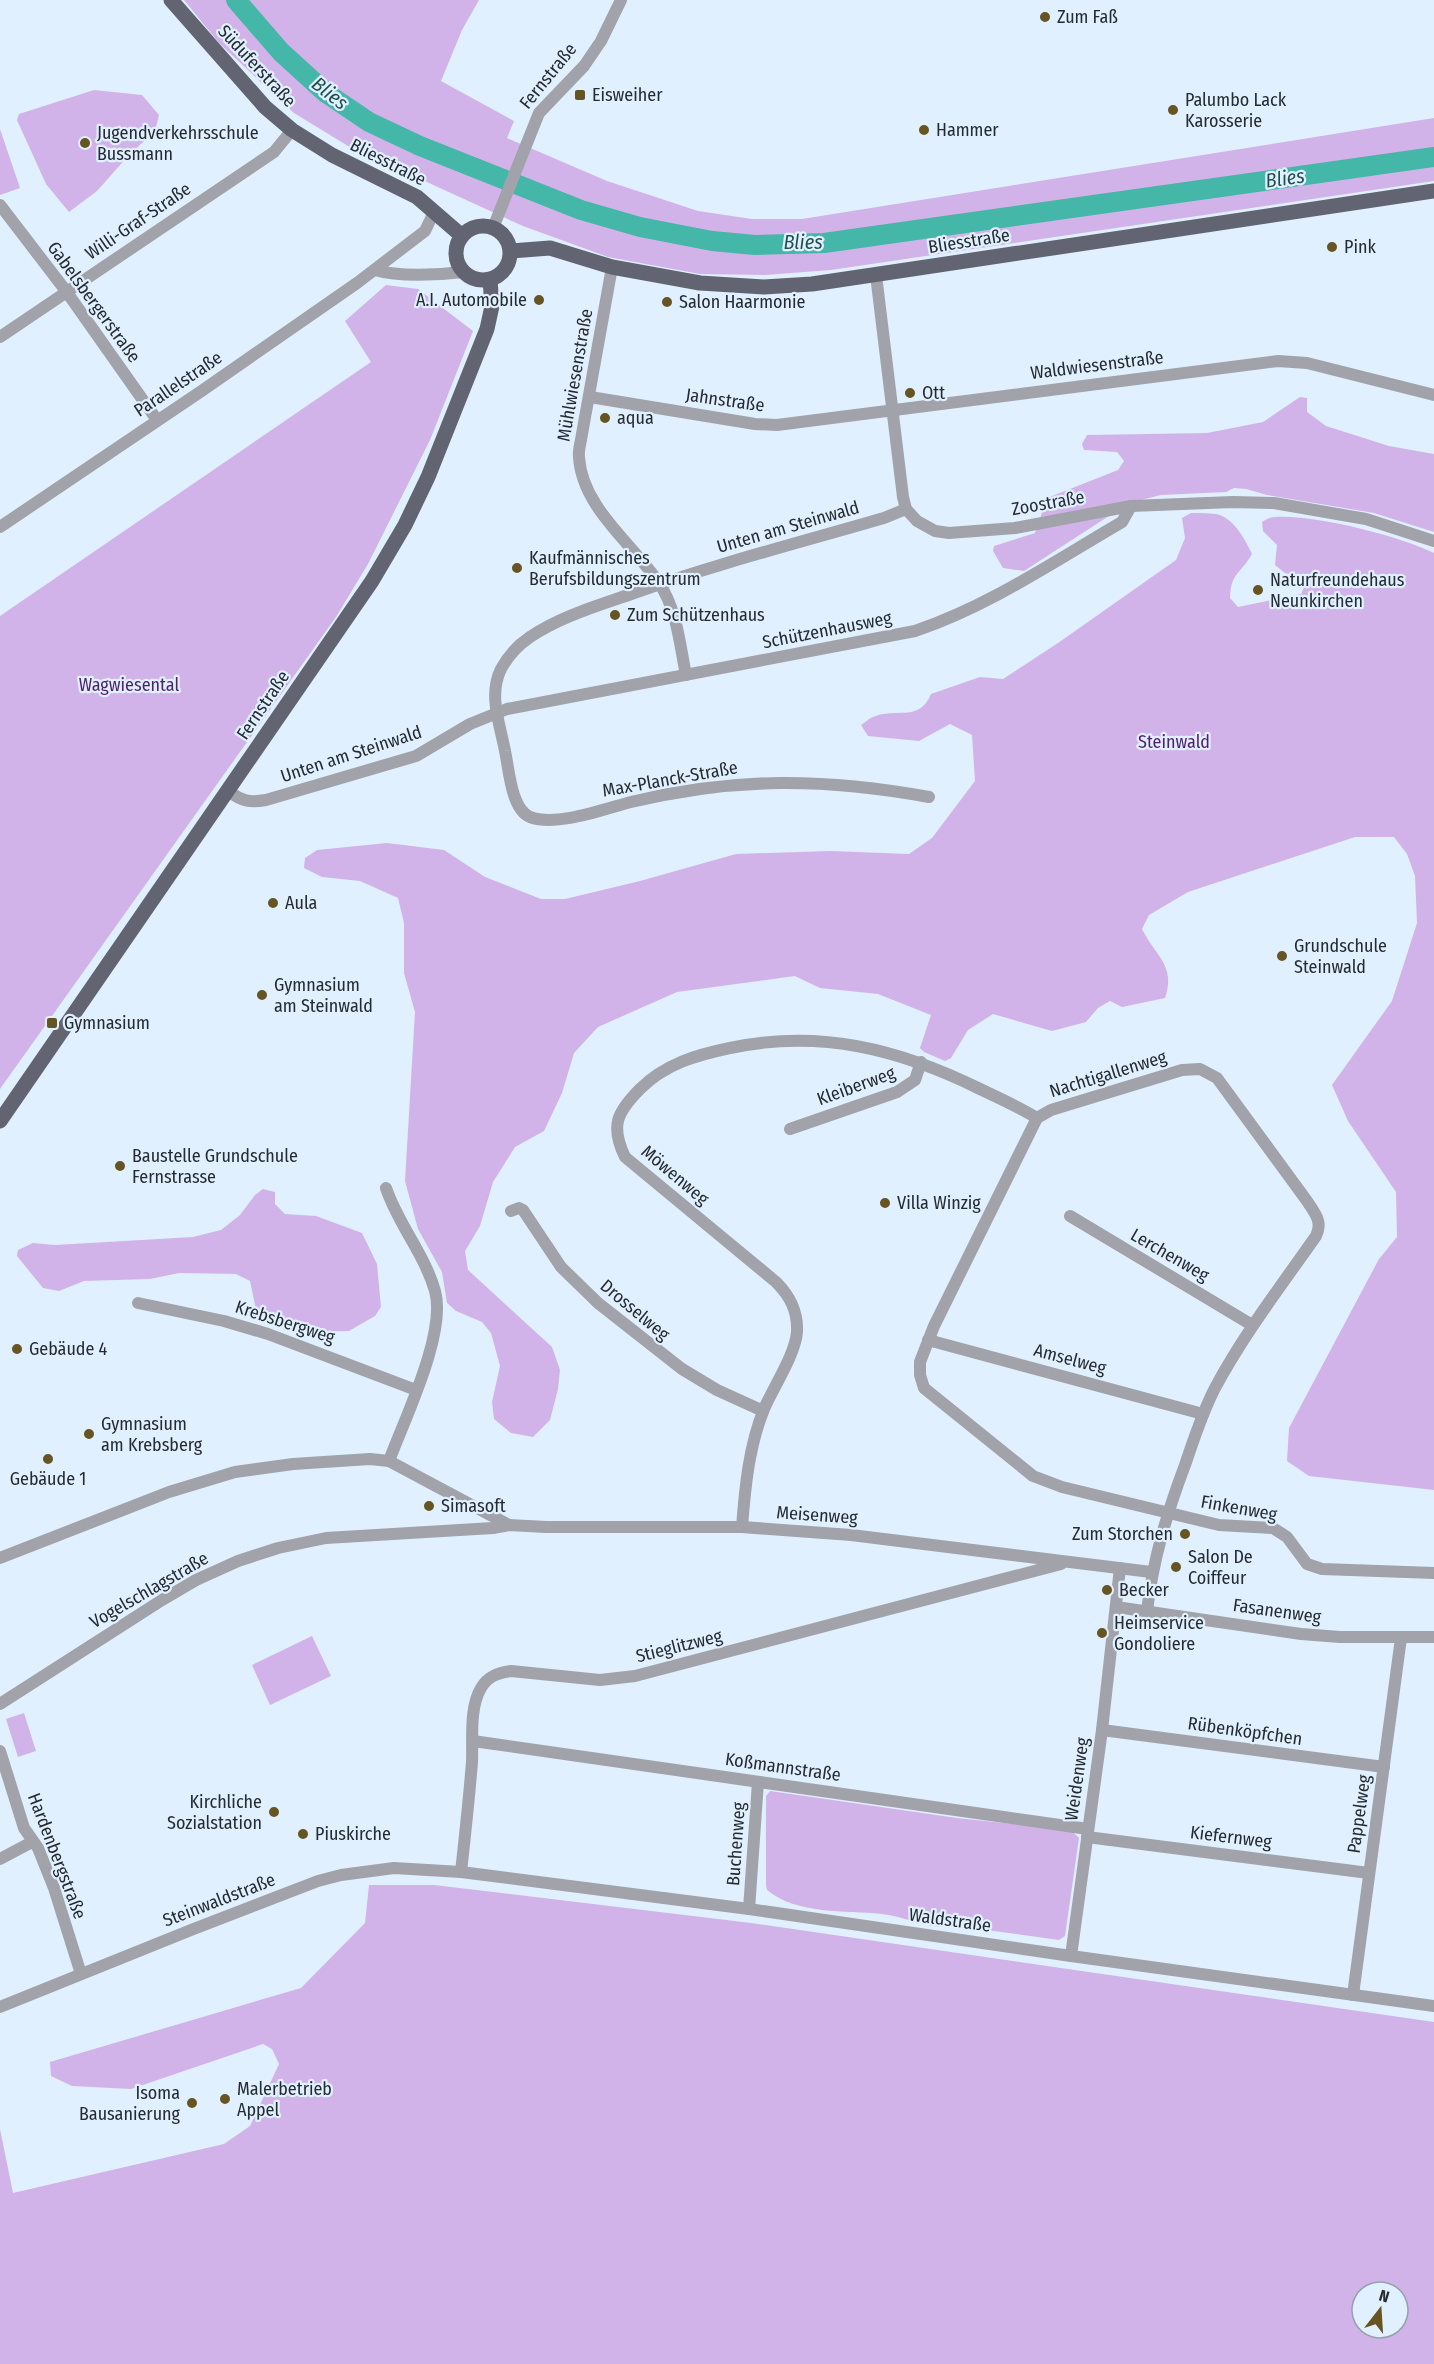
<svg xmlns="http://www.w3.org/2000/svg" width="1434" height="2364" viewBox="0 0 1434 2364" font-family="'Fira Sans Condensed',sans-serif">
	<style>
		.green { fill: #d1b3e9; fill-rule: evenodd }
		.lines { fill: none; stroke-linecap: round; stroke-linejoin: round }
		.river { stroke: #44b7a8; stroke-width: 20 }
		.minor { stroke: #a1a2aa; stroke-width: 12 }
		.major { stroke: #626472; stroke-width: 15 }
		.poi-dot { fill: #665422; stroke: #e0f0fe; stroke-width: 2 }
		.labels { text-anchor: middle; stroke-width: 4.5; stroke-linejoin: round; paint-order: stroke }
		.poi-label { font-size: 18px; fill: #252b31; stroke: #e0f0fe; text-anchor: start }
		.street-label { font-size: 18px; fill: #252b31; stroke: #e0f0fe }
		.park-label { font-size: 18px; fill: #511f70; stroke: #e0f0fe }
		.water-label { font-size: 20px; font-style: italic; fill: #1f504a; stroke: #e0f0fe }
	</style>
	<rect width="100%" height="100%" fill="#e0f0fe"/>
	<!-- green -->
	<g class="green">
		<polygon points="184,0 479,0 462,30 441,81 514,121 507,138 607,181 698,211 752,219 802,219 1434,118 1434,181 831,270 765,275 700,274 608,257 523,226 348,146 294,113 219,43"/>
		<polygon points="94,90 142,95 159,115 155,131 128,156 97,191 69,212 46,184 17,120 19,114"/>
		<polygon points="0,129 20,188 0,195"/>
		<polygon points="386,285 418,289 473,331 430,440 368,564 336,617 0,1089 0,616 371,362 345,321"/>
		<polygon points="1300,397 1307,398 1307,412 1326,426 1389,446 1434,454 1434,532 1374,513 1267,495 1246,489 1234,488 1226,492 1161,495 1129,503 1024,571 1003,568 993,551 994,546 1035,533 1047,498 1118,470 1124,461 1117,452 1084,450 1082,444 1087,435 1207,433 1263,422"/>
		<path d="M1191 513C1199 513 1209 513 1216 514 1233 517 1245 539 1252 554 1240 575 1231 572 1230 598L1238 607 1301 594 1304 587 1301 577 1285 573 1275 565 1277 545 1263 531 1262 522C1266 520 1270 517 1275 517 1313 514 1400 536 1434 553V1490L1309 1476 1287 1461 1289 1428 1379 1259 1397 1237 1396 1192 1348 1121 1332 1085 1392 1001 1417 923 1415 876 1407 854 1394 837H1355L1188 892 1149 915 1142 929C1156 957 1176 965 1165 998L1122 1007 1110 1001 1098 1008 1086 1022 1052 1031 993 1014 968 1030 951 1058 945 1061 924 1052 920 1048 931 1015 878 994 820 988 795 976 677 992 598 1027 574 1053 562 1093 544 1131 515 1147 493 1182 480 1226 465 1251 468 1270 552 1347 560 1370 558 1389 550 1420 533 1437 511 1433 494 1419 492 1402 500 1366 491 1333 482 1322 456 1311 447 1303 442 1272 418 1229 405 1181 415 1012 404 973V923L398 898 360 881 322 877 304 868 305 858 317 850 387 843 444 850 485 877 541 899H565L640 881 736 854 830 851 909 854 932 838 975 781 972 735 950 724 919 741 868 736 861 725C865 723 869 718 873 717 895 707 919 723 931 694L980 677 1003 679 1058 643 1176 560 1185 538 1182 518Z"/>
		<polygon points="263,1189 275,1192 275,1204 285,1214 316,1216 362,1233 377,1264 381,1307 375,1316 349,1331 306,1332 258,1319 250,1281 236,1274 179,1273 150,1279 84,1281 59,1291 43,1288 17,1256 18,1250 33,1243 55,1245 193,1237 221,1230 240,1215 255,1195"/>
		<polygon points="312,1636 331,1676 270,1705 252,1665"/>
		<polygon points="24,1713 36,1751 18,1757 6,1719"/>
		<path d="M770 1791 957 1818 1071 1830 1079 1838 1065 1936 1059 1940 958 1926C932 1931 907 1917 882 1914 845 1910 797 1915 767 1890L766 1885V1796Z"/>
		<path d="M369 1885H434L751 1923 1434 2022V2364H0V2129L13 2193 224 2144 250 2126 279 2064 272 2049 263 2044 131 2089 72 2086 51 2076 50 2062 301 1988 365 1923ZM1362 2292H1398V2328H1362Z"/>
	</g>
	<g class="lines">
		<!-- river -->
		<polyline class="river" points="236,0 281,52 326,93 369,122 420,146 581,210 640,227 712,241 755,245 824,243 1434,157"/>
		<!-- minor -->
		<g class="minor">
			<polyline points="0,205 66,291 157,420"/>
			<polyline points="493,228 539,113 584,66 601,41 621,0"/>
			<path d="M612 267 582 434C581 442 578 450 579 457 582 508 633 544 659 583 677 609 680 646 686 675"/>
			<path d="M375 270C398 277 439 275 463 272"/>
			<polyline points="876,275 903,497 906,509 917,521 935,531 949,533 1015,528 1131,506 1233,502 1274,503 1366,519 1434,541"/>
			<polyline points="0,337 274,152 292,130"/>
			<polyline points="590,397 755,424 777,425 1278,361 1307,363 1434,395"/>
			<path d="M906 509 884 518C801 542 716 564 634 593 600 605 561 616 530 637 518 645 508 656 501 669 488 695 500 724 505 751 509 769 511 809 530 817 557 827 604 809 631 802 735 777 825 778 929 797"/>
			<polyline points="0,527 203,390 357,283 425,231 434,212"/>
			<path d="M228 791C242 801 249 803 266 800L416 756 470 724 507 709 915 631C989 606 1055 561 1122 522L1131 506"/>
			<polyline points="790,1129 897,1092 915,1080 921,1062"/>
			<path d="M386 1188C398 1224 425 1255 435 1291 447 1333 404 1420 389 1461"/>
			<polyline points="511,1211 519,1208 523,1210 561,1267 598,1303 682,1369 717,1390 763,1411"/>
			<polyline points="1070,1216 1252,1325"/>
			<polyline points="138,1303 224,1321 268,1334 416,1390"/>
			<polyline points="928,1340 1203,1414"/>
			<path d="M742 1527C745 1487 749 1446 764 1409 774 1386 795 1355 797 1332 798 1311 790 1296 776 1282L625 1157C610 1126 617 1112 640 1089 665 1064 696 1055 730 1048 820 1029 899 1049 980 1089 999 1098 1019 1107 1037 1118"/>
			<polyline points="0,1558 169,1492 235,1472 293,1464 370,1459 389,1461 509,1525"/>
			<polyline points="1116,1607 1301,1634 1340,1637 1434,1637"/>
			<path d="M1147 1611C1153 1559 1167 1513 1185 1465 1194 1439 1202 1413 1215 1388 1244 1334 1281 1286 1316 1236 1323 1222 1315 1213 1307 1201L1217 1078 1200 1069 1182 1070 1051 1110 1037 1118 934 1326 920 1362V1375L924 1388 1033 1476 1062 1487 1219 1525 1273 1528 1287 1537 1307 1564 1322 1569 1434 1573"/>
			<polyline points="0,1704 162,1600 196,1580 238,1561 278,1548 326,1538 493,1528 509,1525 546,1527 742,1527 851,1535 1151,1572"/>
			<polyline points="1102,1730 1384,1767"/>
			<polyline points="473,1741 1088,1829"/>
			<polyline points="0,1751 24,1828 38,1848 54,1888 81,1974"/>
			<polyline points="1087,1837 1369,1873"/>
			<polyline points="0,1859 32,1842"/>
			<path d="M461 1872C465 1836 469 1799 472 1762 473 1740 469 1708 481 1688 488 1676 498 1673 511 1671L600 1680 635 1676 1061 1564"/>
			<polyline points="749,1909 758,1782"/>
			<polyline points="1071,1956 1102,1730 1120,1568"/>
			<polyline points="1353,1995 1401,1638"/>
			<polyline points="0,2007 191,1930 318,1881 341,1875 394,1868 461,1872 749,1909 1071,1956 1434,2006"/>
		</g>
		<!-- major -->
		<g class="major">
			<polyline points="171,0 265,107 292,130 332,155 417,197 462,236"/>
			<circle cx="483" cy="253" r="27"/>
			<polyline points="511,251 550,248 612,267 700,283 764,287 812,284 1434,191"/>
			<polyline points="0,1121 372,581 405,525 428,477 487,329 492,306 490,280"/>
		</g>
	</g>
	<!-- markers -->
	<g class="poi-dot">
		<circle cx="1045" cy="17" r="6"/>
		<rect x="574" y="89" width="12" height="12" rx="3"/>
		<circle cx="1173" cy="110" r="6"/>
		<circle cx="924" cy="130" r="6"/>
		<circle cx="85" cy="143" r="6"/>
		<circle cx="1332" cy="247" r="6"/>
		<circle cx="539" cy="300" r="6"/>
		<circle cx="667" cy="302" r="6"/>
		<circle cx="910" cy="393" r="6"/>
		<circle cx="605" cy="418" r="6"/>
		<circle cx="517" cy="568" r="6"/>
		<circle cx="1258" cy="590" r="6"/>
		<circle cx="615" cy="615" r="6"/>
		<circle cx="273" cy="903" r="6"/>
		<circle cx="1282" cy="956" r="6"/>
		<circle cx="262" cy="995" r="6"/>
		<rect x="46" y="1017" width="12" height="12" rx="3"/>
		<circle cx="120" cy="1166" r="6"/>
		<circle cx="885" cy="1203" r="6"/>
		<circle cx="17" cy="1349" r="6"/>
		<circle cx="89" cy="1434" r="6"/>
		<circle cx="48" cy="1459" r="6"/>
		<circle cx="429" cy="1506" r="6"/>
		<circle cx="1185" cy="1534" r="6"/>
		<circle cx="1176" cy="1567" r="6"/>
		<circle cx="1107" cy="1590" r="6"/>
		<circle cx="1102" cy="1633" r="6"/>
		<circle cx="274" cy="1812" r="6"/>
		<circle cx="303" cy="1834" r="6"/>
		<circle cx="225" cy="2099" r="6"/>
		<circle cx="192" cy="2103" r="6"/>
	</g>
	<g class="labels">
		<!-- poi labels -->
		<g class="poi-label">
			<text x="1057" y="23">Zum Faß</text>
			<text x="592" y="101">Eisweiher</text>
			<text x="1185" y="106">Palumbo Lack<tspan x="1185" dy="21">Karosserie</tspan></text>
			<text x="936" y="136">Hammer</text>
			<text x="97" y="139">Jugendverkehrsschule<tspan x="97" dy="21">Bussmann</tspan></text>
			<text x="1344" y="253">Pink</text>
			<text x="527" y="306" text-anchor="end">A.I. Automobile</text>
			<text x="679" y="308">Salon Haarmonie</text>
			<text x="922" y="399">Ott</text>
			<text x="617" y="424">aqua</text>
			<text x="529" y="564">Kaufmännisches<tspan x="529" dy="21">Berufsbildungszentrum</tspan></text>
			<text x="1270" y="586">Naturfreundehaus<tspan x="1270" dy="21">Neunkirchen</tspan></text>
			<text x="627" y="621">Zum Schützenhaus</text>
			<text x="285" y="909">Aula</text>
			<text x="1294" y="952">Grundschule<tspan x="1294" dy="21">Steinwald</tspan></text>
			<text x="274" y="991">Gymnasium<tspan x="274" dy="21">am Steinwald</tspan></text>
			<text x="64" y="1029">Gymnasium</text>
			<text x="132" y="1162">Baustelle Grundschule<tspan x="132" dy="21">Fernstrasse</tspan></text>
			<text x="897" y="1209">Villa Winzig</text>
			<text x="29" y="1355">Gebäude 4</text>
			<text x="101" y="1430">Gymnasium<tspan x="101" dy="21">am Krebsberg</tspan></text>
			<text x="48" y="1485" text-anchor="middle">Gebäude 1</text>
			<text x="441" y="1512">Simasoft</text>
			<text x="1173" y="1540" text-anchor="end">Zum Storchen</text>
			<text x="1188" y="1563">Salon De<tspan x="1188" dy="21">Coiffeur</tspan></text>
			<text x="1119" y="1596">Becker</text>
			<text x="1114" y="1629">Heimservice<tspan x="1114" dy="21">Gondoliere</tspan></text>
			<text x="262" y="1808" text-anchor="end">Kirchliche<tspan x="262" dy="21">Sozialstation</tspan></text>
			<text x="315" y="1840">Piuskirche</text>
			<text x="237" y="2095">Malerbetrieb<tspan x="237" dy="21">Appel</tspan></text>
			<text x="180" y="2099" text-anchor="end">Isoma<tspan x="180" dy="21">Bausanierung</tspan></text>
		</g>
		<!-- street labels -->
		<g class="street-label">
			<text transform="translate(257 66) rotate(47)" y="6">Süduferstraße</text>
			<text transform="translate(548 76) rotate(-51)" y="6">Fernstraße</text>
			<text transform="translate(388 162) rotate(27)" y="6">Bliesstraße</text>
			<text transform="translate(138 221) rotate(-34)" y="6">Willi-Graf-Straße</text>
			<text transform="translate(969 241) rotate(-9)" y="6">Bliesstraße</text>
			<text transform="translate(94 302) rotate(54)" y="6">Gabelsbergerstraße</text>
			<text transform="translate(1097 365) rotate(-7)" y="6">Waldwiesenstraße</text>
			<text transform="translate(575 375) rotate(-80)" y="6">Mühlwiesenstraße</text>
			<text transform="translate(178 384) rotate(-34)" y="6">Parallelstraße</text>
			<text transform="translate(725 400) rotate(8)" y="6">Jahnstraße</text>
			<text transform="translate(1048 503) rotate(-10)" y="6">Zoostraße</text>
			<text transform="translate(788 527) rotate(-16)" y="6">Unten am Steinwald</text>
			<text transform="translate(827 630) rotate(-11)" y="6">Schützenhausweg</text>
			<text transform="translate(263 705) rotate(-56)" y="6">Fernstraße</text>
			<text transform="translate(351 754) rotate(-18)" y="6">Unten am Steinwald</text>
			<text transform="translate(670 779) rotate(-10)" y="6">Max-Planck-Straße</text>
			<text transform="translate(1108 1074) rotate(-17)" y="6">Nachtigallenweg</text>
			<text transform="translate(856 1086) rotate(-20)" y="6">Kleiberweg</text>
			<text transform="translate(675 1175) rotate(40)" y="6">Möwenweg</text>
			<text transform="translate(1170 1255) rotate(30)" y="6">Lerchenweg</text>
			<text transform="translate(635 1310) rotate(40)" y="6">Drosselweg</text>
			<text transform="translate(285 1322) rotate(18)" y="6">Krebsbergweg</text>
			<text transform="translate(1070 1359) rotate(15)" y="6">Amselweg</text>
			<text transform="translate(1239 1508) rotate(10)" y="6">Finkenweg</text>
			<text transform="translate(817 1515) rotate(4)" y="6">Meisenweg</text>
			<text transform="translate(149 1590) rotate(-30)" y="6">Vogelschlagstraße</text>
			<text transform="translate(1277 1611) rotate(8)" y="6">Fasanenweg</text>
			<text transform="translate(679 1646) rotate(-14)" y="6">Stieglitzweg</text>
			<text transform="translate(1245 1731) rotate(8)" y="6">Rübenköpfchen</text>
			<text transform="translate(783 1767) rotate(8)" y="6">Koßmannstraße</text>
			<text transform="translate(1077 1779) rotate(-82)" y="6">Weidenweg</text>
			<text transform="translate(1359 1814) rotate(-82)" y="6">Pappelweg</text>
			<text transform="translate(1231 1837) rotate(7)" y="6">Kiefernweg</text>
			<text transform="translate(736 1844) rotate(-86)" y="6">Buchenweg</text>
			<text transform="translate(57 1856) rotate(69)" y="6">Hardenbergstraße</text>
			<text transform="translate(219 1900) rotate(-21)" y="6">Steinwaldstraße</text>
			<text transform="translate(950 1920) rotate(8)" y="6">Waldstraße</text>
		</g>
		<!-- park labels -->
		<g class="park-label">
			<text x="129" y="691">Wagwiesental</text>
			<text x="1174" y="748">Steinwald</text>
		</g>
		<!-- water labels -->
		<g class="water-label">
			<text transform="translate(330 93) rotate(38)" y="7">Blies</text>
			<text transform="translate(1285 178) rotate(-8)" y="7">Blies</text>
			<text x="803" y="249">Blies</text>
		</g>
	</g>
	<!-- north arrow -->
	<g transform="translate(1380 2310) rotate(17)"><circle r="28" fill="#e0f0fe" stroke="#95a1ac" stroke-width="1.5"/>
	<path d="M0-4.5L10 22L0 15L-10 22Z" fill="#665422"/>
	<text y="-9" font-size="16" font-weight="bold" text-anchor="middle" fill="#252b31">N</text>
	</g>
</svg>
